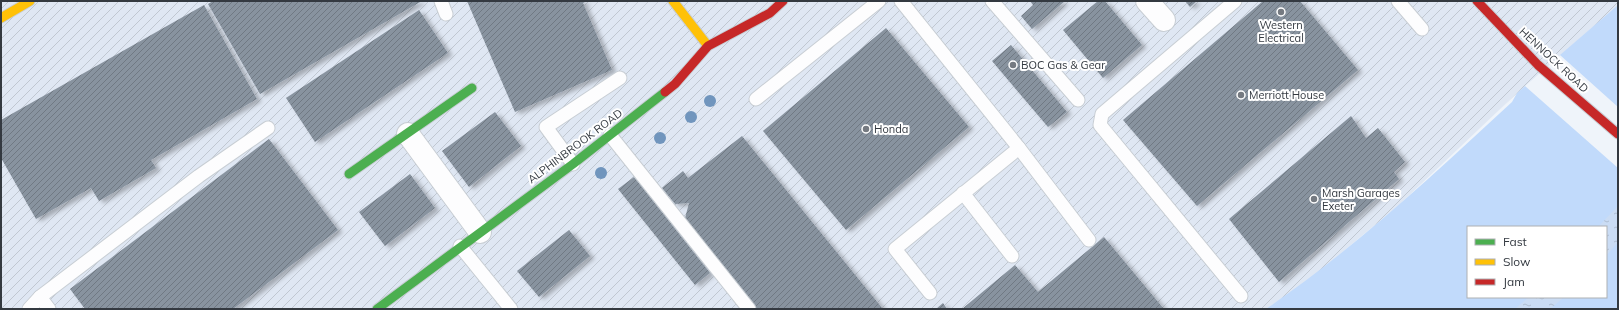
<svg xmlns="http://www.w3.org/2000/svg" width="1619" height="310" viewBox="0 0 1619 310" font-family="Mulish,sans-serif">
	<style>
		.industrial { fill: url(#industrial-furrows) }
		.green { fill: #c1dafb; fill-rule: evenodd }
		.water { fill: url(#water-ripples) }
		.building { fill: url(#building-hatch); filter: url(#shadow) }
		.lines { fill: none; stroke-linecap: round; stroke-linejoin: round }
		.lane-casing { stroke: #c8ced4; stroke-width: 15 }
		.street-casing { stroke: #c8ced4; stroke-width: 24 }
		.fast-casing { stroke: #c8ced4; stroke-width: 11 }
		.slow-casing { stroke: #c8ced4; stroke-width: 11 }
		.jam-casing { stroke: #c8ced4; stroke-width: 11 }
		.lane { stroke: #fdfdfe; stroke-width: 13 }
		.street { stroke: #fdfdfe; stroke-width: 22 }
		.fast { stroke: #4caf50; stroke-width: 9 }
		.slow { stroke: #ffc107; stroke-width: 9 }
		.jam { stroke: #c62828; stroke-width: 9 }
		.tree { fill: #7095bd }
		.poi-dot { fill: #757a81; stroke: #fff; stroke-width: 1.5 }
		.labels { text-anchor: middle; stroke-width: 4; stroke-linejoin: round; paint-order: stroke }
		.poi-label { font-size: 11px; fill: #333940; stroke: #fff; text-anchor: start }
		.street-label { font-size: 11px; fill: #333940; stroke: #fff }
	</style>
	<defs>
		<pattern id="industrial-furrows" width="10" height="10" patternUnits="userSpaceOnUse"><rect width="10" height="10" fill="#dfe7f3"/><path d="M-1 1l2-2M0 10L10 0M9 11l2-2" fill="none" stroke="#c0c7d1"/></pattern>
		<pattern id="water-ripples" width="26" height="14" patternUnits="userSpaceOnUse"><rect width="26" height="14" fill="#cadcf4"/><path d="M2 4q2-2 4 0t4 0M15 11q2-2 4 0t4 0" fill="none" stroke="#aebed2"/></pattern>
		<pattern id="building-hatch" width="6" height="6" patternUnits="userSpaceOnUse"><rect width="6" height="6" fill="#88939f"/><path d="M-1 1l2-2M0 6l6-6M5 7l2-2" fill="none" stroke="#707983"/></pattern>
		<filter id="shadow"><feDropShadow dx="4.5" dy="2.5" stdDeviation="2" flood-color="#0004"/></filter>
	</defs>
	<rect width="100%" height="100%" fill="#eff4fa"/>
	<!-- industrial -->
	<polygon class="industrial" points="1,1 1618,1 1618,5 1517,93 1400,204 1309,280 1266,309 1,309"/>
	<!-- green -->
	<g class="green">
		<polygon points="1618,5 1618,107 1560,55"/>
		<path d="M1525 86 1618 168V309H1266C1355 248 1433 175 1512 102L1517 93ZM1468 227H1606V297H1468Z"/>
	</g>
	<!-- water -->
	<g class="water">
		<polygon points="1618,206 1618,242 1606,256 1606,227 1598,227"/>
		<polygon points="1529,297 1564,297 1550,309 1515,309"/>
	</g>
	<!-- building -->
	<g class="building">
		<polygon points="213,1 422,1 260,94 208,4"/>
		<polygon points="467,1 587,1 583,3 612,70 515,112"/>
		<polygon points="1030,1 1065,1 1032,29 1021,16 1033,5"/>
		<polygon points="1098,1 1105,1 1142,45 1103,78 1063,30"/>
		<polygon points="1185,1 1197,1 1190,7"/>
		<polygon points="1263,1 1300,1 1358,70 1197,206 1123,120"/>
		<polygon points="204,5 257,99 151,160 156,168 99,201 91,188 36,219 1,158 1,120"/>
		<polygon points="419,10 448,53 315,142 286,98"/>
		<polygon points="886,28 969,127 846,230 763,131"/>
		<polygon points="1011,45 1067,112 1048,127 992,61"/>
		<polygon points="495,112 521,146 469,187 442,151"/>
		<polygon points="1351,116 1366,138 1378,128 1405,162 1394,172 1399,179 1279,282 1229,219"/>
		<polygon points="742,136 883,309 754,309 684,222 689,203 675,204 662,188 683,171 688,178"/>
		<polygon points="269,139 338,230 233,309 85,309 70,289"/>
		<polygon points="410,174 435,208 385,246 359,212"/>
		<polygon points="634,177 710,273 695,285 618,189"/>
		<polygon points="569,230 590,256 539,297 517,271"/>
		<polygon points="1104,237 1164,309 962,309 1015,265 1038,292"/>
		<polygon points="943,303 947,309 936,309"/>
	</g>
	<g class="lines">
		<!-- lane casing -->
		<g class="lane-casing">
			<g id="lane">
				<polyline points="441,1 446,14"/>
				<polyline points="901,1 1019,148 895,249 930,293"/>
				<polyline points="992,1 1078,100"/>
				<polyline points="1235,1 1102,114 1100,125 1241,296"/>
				<polyline points="1398,1 1422,29"/>
				<polyline points="756,99 879,1"/>
				<polyline points="610,135 749,309"/>
				<polyline points="1019,148 1089,240"/>
				<polyline points="573,164 546,127 620,78"/>
				<polyline points="963,193 1012,256"/>
				<polyline points="460,246 511,309"/>
				<polyline points="40,297 49,309"/>
				<polyline points="29,309 40,297 199,176 268,128"/>
			</g>
		</g>
		<!-- street casing -->
		<g class="street-casing">
			<g id="street">
				<polyline points="1147,1 1164,20"/>
				<polyline points="408,134 480,232"/>
			</g>
		</g>
		<!-- fast casing -->
		<g class="fast-casing">
			<g id="fast">
				<polyline points="349,174 472,88"/>
				<polyline points="377,309 573,164 665,92"/>
			</g>
		</g>
		<!-- slow casing -->
		<g class="slow-casing">
			<g id="slow">
				<polyline points="673,1 708,46"/>
				<polyline points="1,18 30,1"/>
			</g>
		</g>
		<!-- jam casing -->
		<g class="jam-casing">
			<g id="jam">
				<polyline points="1477,1 1538,65 1618,134"/>
				<polyline points="665,92 675,84 708,46 770,13 783,1"/>
			</g>
		</g>
		<!-- lane -->
		<use href="#lane" class="lane"/>
		<!-- street -->
		<use href="#street" class="street"/>
		<!-- fast -->
		<use href="#fast" class="fast"/>
		<!-- slow -->
		<use href="#slow" class="slow"/>
		<!-- jam -->
		<use href="#jam" class="jam"/>
	</g>
	<!-- trees -->
	<g class="tree">
		<circle cx="710" cy="101" r="6"/>
		<circle cx="691" cy="117" r="6"/>
		<circle cx="660" cy="138" r="6"/>
		<circle cx="601" cy="173" r="6"/>
	</g>
	<!-- markers -->
	<g class="poi-dot">
		<circle cx="1281" cy="12" r="4"/>
		<circle cx="1013" cy="65" r="4"/>
		<circle cx="1241" cy="95" r="4"/>
		<circle cx="866" cy="129" r="4"/>
		<circle cx="1314" cy="199" r="4"/>
	</g>
	<g class="labels">
		<!-- poi labels -->
		<g class="poi-label">
			<text x="1281" y="29" text-anchor="middle">Western<tspan x="1281" dy="13">Electrical</tspan></text>
			<text x="1021" y="69">BOC Gas &amp; Gear</text>
			<text x="1249" y="99">Merriott House</text>
			<text x="874" y="133">Honda</text>
			<text x="1322" y="197">Marsh Garages<tspan x="1322" dy="13">Exeter</tspan></text>
		</g>
		<!-- street labels -->
		<g class="street-label">
			<text transform="translate(1554 60) rotate(43)" y="4">HENNOCK ROAD</text>
			<text transform="translate(575 146) rotate(-37)" y="4">ALPHINBROOK ROAD</text>
		</g>
	</g>
	<!-- border -->
	<rect width="1619" height="310" fill="none" stroke="#333940" stroke-width="4"/>
	<!-- legend -->
	<rect x="1467" y="226" width="140" height="72" fill="#ffffff" stroke="#adb0b3"/>
	<rect x="1475" y="239" width="20" height="6" fill="#4caf50" stroke="#adb0b3"/>
	<text x="1503" y="246" font-size="12" fill="#333940">Fast</text>
	<rect x="1475" y="259" width="20" height="6" fill="#ffc107" stroke="#adb0b3"/>
	<text x="1503" y="266" font-size="12" fill="#333940">Slow</text>
	<rect x="1475" y="279" width="20" height="6" fill="#c62828" stroke="#adb0b3"/>
	<text x="1503" y="286" font-size="12" fill="#333940">Jam</text>
</svg>
